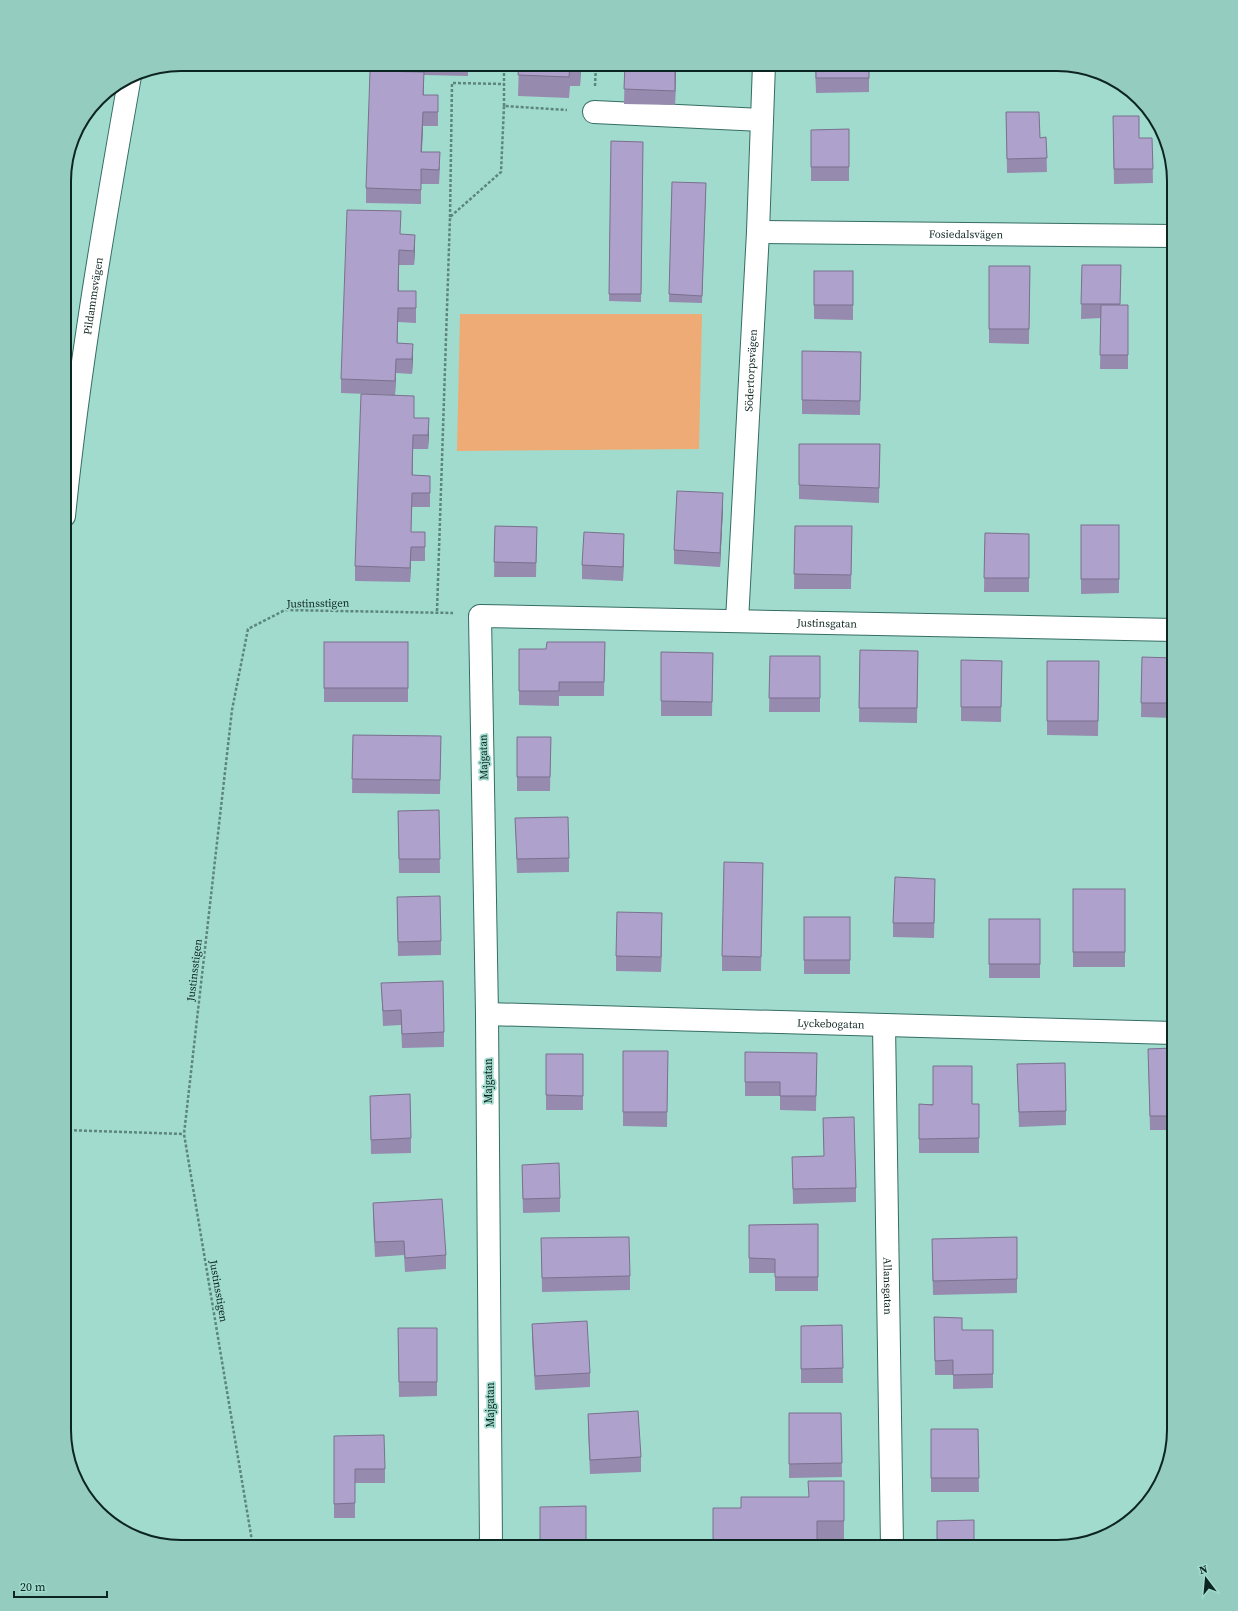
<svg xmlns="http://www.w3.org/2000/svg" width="1238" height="1611" viewBox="0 0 1238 1611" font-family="'Source Serif 4',serif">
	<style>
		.green { fill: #eeab75 }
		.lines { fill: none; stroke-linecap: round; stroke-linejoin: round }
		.minor-casing { stroke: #356d62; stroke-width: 24 }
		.major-casing { stroke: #356d62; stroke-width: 24 }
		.path { stroke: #5c867d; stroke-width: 2.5; stroke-dasharray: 3 2; stroke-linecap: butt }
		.minor { stroke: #fff; stroke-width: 22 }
		.major { stroke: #fff; stroke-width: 22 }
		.wall { fill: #968aaf }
		.shaded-wall { fill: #7a718e }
		.building { fill: #aea1cb; stroke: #7a718e }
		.labels { text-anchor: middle; stroke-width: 3.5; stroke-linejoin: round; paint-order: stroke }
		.street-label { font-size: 11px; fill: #0d2520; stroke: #a1dbce }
		.rim { fill: none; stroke: #0d2520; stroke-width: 2 }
	</style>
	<rect width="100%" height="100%" fill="#a1dbce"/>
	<!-- green -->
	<polygon class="green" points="460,314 702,314 699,449 457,451"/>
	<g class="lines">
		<!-- minor casing -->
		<g class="minor-casing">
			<g id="minor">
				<polyline points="594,112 762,120"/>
				<path id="s1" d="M758 232 1174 236"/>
				<path id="s2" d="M737 621 758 232 764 64"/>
				<path id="s3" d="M487 1014 1174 1033"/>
				<path id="s4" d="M884 1025 892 1547"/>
				<path id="s5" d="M491 1547 487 1014 480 616 1174 630"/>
			</g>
		</g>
		<!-- major casing -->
		<g class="major-casing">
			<g id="major">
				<path id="s6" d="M64 516C79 368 104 223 130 76"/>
			</g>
		</g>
		<!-- path -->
		<g class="path">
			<polyline points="595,86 596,64"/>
			<polyline points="504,106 504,64"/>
			<polyline points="450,217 452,83 504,84"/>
			<polyline points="437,611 450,217 501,172 504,106 567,110"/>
			<polyline points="64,1130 184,1134"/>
			<polyline points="253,1547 184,1134 232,710 248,629 285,610 453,613"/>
		</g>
		<!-- minor -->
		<use href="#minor" class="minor"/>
		<!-- major -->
		<use href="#major" class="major"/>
	</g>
	<!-- wall -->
	<g class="wall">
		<polygon points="413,64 468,64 468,76 424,75 424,95 438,110 438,126 423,126 422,152 440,167 439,184 421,184 421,204 366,203 366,188 413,72"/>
		<polygon points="519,64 581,64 580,86 570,86 569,98 518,96"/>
		<polygon points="625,64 676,64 675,105 624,104"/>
		<polygon points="815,64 869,64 869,92 816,93"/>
		<polygon points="1006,112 1040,138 1046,137 1047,172 1007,173"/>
		<polygon points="849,129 849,181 811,181 811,130"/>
		<polygon points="1113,130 1139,138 1152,138 1153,183 1114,184"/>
		<polygon points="611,141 643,142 641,302 609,301"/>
		<polygon points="672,182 706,190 702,303 669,302"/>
		<polygon points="400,234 415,249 414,265 399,265 399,291 416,305 416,323 398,322 397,343 413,358 412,374 396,373 395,395 414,418 429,433 428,449 413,449 413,475 430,490 430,507 412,507 411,532 425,546 425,561 411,561 410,582 355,581 355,566 391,395 341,393 341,379"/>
		<polygon points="1082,265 1121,265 1120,305 1128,305 1128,369 1100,369 1101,318 1081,319"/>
		<polygon points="989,266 1030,266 1029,344 989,343"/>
		<rect x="1173" y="269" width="1" height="51"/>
		<polygon points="814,271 853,271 853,320 814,319"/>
		<polygon points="802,351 861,352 860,415 802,414"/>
		<polygon points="799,444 880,444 879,503 799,499"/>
		<polygon points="723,508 720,567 674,564 674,550"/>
		<polygon points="1081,525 1119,525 1119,593 1081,594"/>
		<polygon points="495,526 537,527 536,577 494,577"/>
		<polygon points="795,526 852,526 851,589 794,589"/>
		<polygon points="985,533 1029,534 1029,592 984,592"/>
		<rect x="1169" y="539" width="5" height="56"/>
		<polygon points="624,548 623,581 582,579 582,565"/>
		<rect x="324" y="642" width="84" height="60"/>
		<polygon points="605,642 604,696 559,696 559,706 519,705 519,649 546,649"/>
		<polygon points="860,650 918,651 917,723 859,722"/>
		<polygon points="661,652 713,653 712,716 661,716"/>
		<polygon points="770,656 820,656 820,712 769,712"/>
		<polygon points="1142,657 1174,658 1174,718 1141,717"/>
		<polygon points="961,660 1002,661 1001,722 961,721"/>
		<polygon points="1047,661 1099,661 1098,736 1047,735"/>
		<polygon points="353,735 441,736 440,794 352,793"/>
		<polygon points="517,737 551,737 550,791 517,791"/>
		<polygon points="439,810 440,873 399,873 398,811"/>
		<polygon points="515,818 569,858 569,872 517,873"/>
		<polygon points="763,863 761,971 722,971 722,956"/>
		<rect x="1073" y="889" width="52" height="78"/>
		<polygon points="935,893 934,938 893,937 893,923"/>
		<polygon points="397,897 441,941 441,955 398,956"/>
		<rect x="804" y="917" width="46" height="57"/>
		<rect x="989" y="919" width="51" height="59"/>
		<polygon points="662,927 661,972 616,971 616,956"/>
		<polygon points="381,983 444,1032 444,1047 402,1048 401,1025 383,1026"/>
		<polygon points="1174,1048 1174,1130 1150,1130 1148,1049"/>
		<polygon points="623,1051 668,1051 667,1127 623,1126"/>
		<polygon points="745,1052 817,1053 816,1111 780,1110 780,1096 745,1096"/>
		<rect x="546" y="1054" width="37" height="56"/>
		<polygon points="1017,1064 1066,1111 1066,1125 1019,1127"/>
		<polygon points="370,1096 411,1138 411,1153 371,1154"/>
		<rect x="919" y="1104" width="60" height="49"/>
		<polygon points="823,1118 856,1188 856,1202 793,1204 792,1157 824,1156"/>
		<polygon points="522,1165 560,1198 560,1212 523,1213"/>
		<polygon points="373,1203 446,1255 446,1269 405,1272 404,1255 375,1257 373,1217"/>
		<polygon points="818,1224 818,1291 775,1291 775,1273 749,1273 749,1225"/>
		<polygon points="541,1238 630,1276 630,1290 542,1292"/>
		<polygon points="932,1253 1017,1279 1017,1293 933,1295"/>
		<polygon points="934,1317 962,1330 993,1330 993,1388 953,1389 953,1375 935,1375"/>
		<polygon points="532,1324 590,1373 590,1387 535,1390 532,1339"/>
		<polygon points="842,1325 843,1383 801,1383 801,1326"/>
		<polygon points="437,1328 437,1396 399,1397 398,1329"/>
		<polygon points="789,1413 841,1413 842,1477 789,1478"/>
		<polygon points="588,1414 641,1457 641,1472 590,1474 588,1428"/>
		<polygon points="931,1429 978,1429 979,1492 931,1492"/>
		<polygon points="334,1436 385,1469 385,1483 355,1483 355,1518 334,1518"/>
		<polygon points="844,1481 844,1542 817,1542 817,1547 713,1547 741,1508 808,1497"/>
	</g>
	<!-- shaded-wall -->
	<g class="shaded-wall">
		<polygon points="580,64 581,64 580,86"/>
		<polygon points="675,64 676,64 675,105"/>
		<polygon points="423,112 423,126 421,166 421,152"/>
		<polygon points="415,235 415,249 414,265 414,251"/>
		<polygon points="399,250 399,265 398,305 398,291"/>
		<polygon points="398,308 398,322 397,357 397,343"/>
		<polygon points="413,344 413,358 412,374 412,359"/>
		<polygon points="396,359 396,373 395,395 395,381"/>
		<polygon points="429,418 429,433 428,449 428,435"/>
		<polygon points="723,493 723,508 720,567 720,553"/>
		<polygon points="624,534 624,548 623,581 623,567"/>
		<polygon points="411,547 411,561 410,582 410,568"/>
		<polygon points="662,913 662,927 661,972 661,957"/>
	</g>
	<!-- building -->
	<g class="building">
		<polygon points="519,64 580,64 580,65 570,65 569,77 518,75"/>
		<polygon points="625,64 675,64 675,91 624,89"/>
		<rect x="816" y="64" width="53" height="14"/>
		<polygon points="370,71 424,72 423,95 438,95 438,112 423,112 421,152 440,152 439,170 421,169 421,190 366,188"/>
		<polygon points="1006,112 1039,112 1040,138 1046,137 1047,158 1007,159"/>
		<polygon points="1113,116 1139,116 1139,138 1152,138 1153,169 1114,169"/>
		<polygon points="849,129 849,167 811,167 811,130"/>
		<polygon points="611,141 643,142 641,294 609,294"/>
		<polygon points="672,182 706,183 702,296 669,294"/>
		<polygon points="347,210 401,211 400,234 415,235 414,251 399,250 398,291 416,291 416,308 398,308 397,343 413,344 412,359 396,359 395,381 341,379"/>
		<polygon points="1082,265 1121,265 1120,304 1081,304"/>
		<polygon points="989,266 1030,266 1029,329 989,329"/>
		<rect x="1173" y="269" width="1" height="37"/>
		<rect x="814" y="271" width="39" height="34"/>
		<polygon points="1101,305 1128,305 1128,355 1100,355"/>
		<polygon points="802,351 861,352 860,401 802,400"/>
		<polygon points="361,394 414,396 414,418 429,418 428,435 413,435 412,475 430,476 430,493 412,493 411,532 425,532 425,547 411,547 410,568 355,566"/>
		<polygon points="799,444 880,444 879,488 799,485"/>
		<polygon points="677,491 723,493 720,553 674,550"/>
		<rect x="1081" y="525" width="38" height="54"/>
		<polygon points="495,526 537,527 536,563 494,562"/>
		<polygon points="795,526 852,526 851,575 794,574"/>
		<polygon points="584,532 624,534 623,567 582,565"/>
		<polygon points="985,533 1029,534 1029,578 984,578"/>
		<rect x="1169" y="539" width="5" height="42"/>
		<rect x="324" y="642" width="84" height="46"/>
		<polygon points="547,642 605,642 604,682 559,682 559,691 519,691 519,649 546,649"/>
		<polygon points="860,650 918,651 917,708 859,708"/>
		<polygon points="661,652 713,653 712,702 661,701"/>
		<polygon points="770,656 820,656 820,698 769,698"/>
		<polygon points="1142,657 1174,658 1174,703 1141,703"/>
		<polygon points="961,660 1002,661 1001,707 961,707"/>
		<polygon points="1047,661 1099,661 1098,721 1047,721"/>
		<polygon points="353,735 441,736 440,780 352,779"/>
		<polygon points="517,737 551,737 550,777 517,777"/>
		<polygon points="439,810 440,859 399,859 398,811"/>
		<polygon points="568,817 569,858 517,859 515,818"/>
		<polygon points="724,862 763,863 761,957 722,956"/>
		<polygon points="895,877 935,879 934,923 893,923"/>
		<rect x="1073" y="889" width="52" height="63"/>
		<polygon points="440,896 441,941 398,942 397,897"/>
		<polygon points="617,912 662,913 661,957 616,956"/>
		<rect x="804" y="917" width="46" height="43"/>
		<rect x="989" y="919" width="51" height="45"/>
		<polygon points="443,981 444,1032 402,1034 401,1010 383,1011 381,983"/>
		<polygon points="1174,1048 1174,1116 1150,1116 1148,1049"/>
		<polygon points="623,1051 668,1051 667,1112 623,1112"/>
		<polygon points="745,1052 817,1053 816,1096 780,1096 780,1082 745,1082"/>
		<polygon points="546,1054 583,1054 583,1096 546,1095"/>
		<polygon points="1065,1063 1066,1111 1019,1112 1017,1064"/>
		<polygon points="933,1066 972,1066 972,1104 979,1104 979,1138 919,1139 919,1104 933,1105"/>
		<polygon points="410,1094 411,1138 371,1140 370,1096"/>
		<polygon points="854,1117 856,1188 793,1189 792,1157 824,1156 823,1118"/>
		<polygon points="559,1163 560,1198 523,1199 522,1165"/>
		<polygon points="442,1199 446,1255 405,1258 404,1241 375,1242 373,1203"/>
		<polygon points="818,1224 818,1277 775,1277 775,1259 749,1258 749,1225"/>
		<polygon points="629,1237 630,1276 542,1278 541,1238"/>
		<polygon points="1017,1237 1017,1279 933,1281 932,1239"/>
		<polygon points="934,1317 962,1318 962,1330 993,1330 993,1374 953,1375 953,1360 935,1361"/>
		<polygon points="587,1321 590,1373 535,1376 532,1324"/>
		<polygon points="842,1325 843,1368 801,1369 801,1326"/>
		<polygon points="398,1328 437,1328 437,1382 399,1382"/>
		<polygon points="638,1411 641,1457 590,1460 588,1414"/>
		<polygon points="789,1413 841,1413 842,1463 789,1464"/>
		<polygon points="931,1429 978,1429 979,1478 931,1478"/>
		<polygon points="384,1435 385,1469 355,1469 355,1503 334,1504 334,1436"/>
		<polygon points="808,1481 844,1481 844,1521 817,1521 817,1542 746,1542 746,1547 713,1547 713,1508 741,1508 741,1497 809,1497"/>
		<polygon points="586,1506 586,1547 540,1547 540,1507"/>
		<polygon points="974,1520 974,1547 937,1547 937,1521"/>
	</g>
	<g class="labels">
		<!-- street labels -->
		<g class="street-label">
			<text dy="4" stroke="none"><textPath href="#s1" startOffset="208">Fosiedalsvägen</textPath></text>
			<text dy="4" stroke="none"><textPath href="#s6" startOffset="222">Pildammsvägen</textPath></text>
			<text dy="4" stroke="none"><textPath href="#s2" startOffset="251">Södertorpsvägen</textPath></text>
			<text transform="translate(318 603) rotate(-1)" y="4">Justinsstigen</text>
			<text dy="4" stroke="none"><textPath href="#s5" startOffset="1278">Justinsgatan</textPath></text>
			<text transform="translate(483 757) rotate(-91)" y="4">Majgatan</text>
			<text transform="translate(194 970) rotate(-83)" y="4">Justinsstigen</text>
			<text dy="4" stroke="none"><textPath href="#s3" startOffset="344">Lyckebogatan</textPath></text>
			<text transform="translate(488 1081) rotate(-90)" y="4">Majgatan</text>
			<text dy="4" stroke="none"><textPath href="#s4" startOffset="261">Allansgatan</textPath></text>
			<text transform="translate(219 1291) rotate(80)" y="4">Justinsstigen</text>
			<text transform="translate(490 1405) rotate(-90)" y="4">Majgatan</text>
		</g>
	</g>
	<!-- crop -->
	<path d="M0 0H1238V1611H0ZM181 71H1057A110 110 0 0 1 1167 181V1430A110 110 0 0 1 1057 1540H181A110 110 0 0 1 71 1430V181A110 110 0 0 1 181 71Z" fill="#95ccc0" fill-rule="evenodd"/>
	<path class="rim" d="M181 71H1057A110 110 0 0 1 1167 181V1430A110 110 0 0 1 1057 1540H181A110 110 0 0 1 71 1430V181A110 110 0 0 1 181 71Z"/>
	<!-- north arrow -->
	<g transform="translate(1206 1579) rotate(344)" stroke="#a1dbce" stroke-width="3" paint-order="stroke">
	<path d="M0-3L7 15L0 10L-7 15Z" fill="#0d2520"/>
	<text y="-6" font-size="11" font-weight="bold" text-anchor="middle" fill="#0d2520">N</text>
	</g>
	<!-- scale -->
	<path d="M14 1591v6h93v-6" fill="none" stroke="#0d2520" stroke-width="2"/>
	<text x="20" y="1591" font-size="12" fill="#0d2520" stroke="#a1dbce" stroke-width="3" paint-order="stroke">20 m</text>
</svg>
